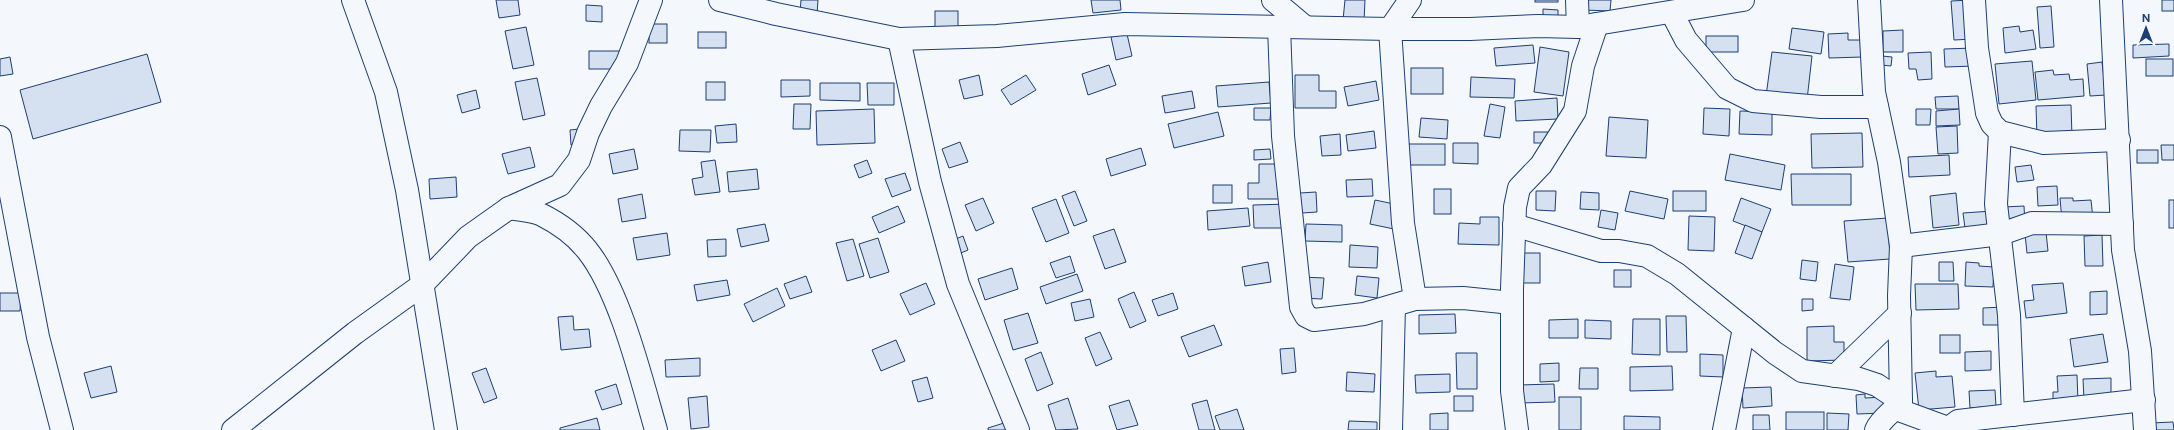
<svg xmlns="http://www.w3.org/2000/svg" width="2174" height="430" viewBox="0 0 2174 430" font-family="'Public Sans',sans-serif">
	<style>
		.building { fill: #d5e0f0; stroke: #1d3f73 }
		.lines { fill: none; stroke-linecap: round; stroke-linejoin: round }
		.minor-casing { stroke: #1d3f73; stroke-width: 24 }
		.minor { stroke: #f4f7fb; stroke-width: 22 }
	</style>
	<rect width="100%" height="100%" fill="#f4f7fb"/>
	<!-- building -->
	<g class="building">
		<polygon points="496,0 518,0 520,15 499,18"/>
		<polygon points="801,0 818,0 817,14 800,13"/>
		<polygon points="1091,0 1120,0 1121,10 1093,13"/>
		<polygon points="1345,0 1365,0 1364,21 1343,20"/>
		<rect x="1535" y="0" width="23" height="2"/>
		<polygon points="1585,0 1611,0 1610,11 1584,10"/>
		<polygon points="1971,0 1973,39 1954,40 1951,1"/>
		<rect x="2162" y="0" width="12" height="11"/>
		<polygon points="586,5 602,6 602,22 586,21"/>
		<polygon points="2051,6 2054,47 2040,48 2037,7"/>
		<polygon points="1543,9 1558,10 1558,19 1543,18"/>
		<rect x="935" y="11" width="23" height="17"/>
		<rect x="649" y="24" width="18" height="19"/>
		<polygon points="2019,26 2020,32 2033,30 2036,49 2005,53 2003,28"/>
		<polygon points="526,27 534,65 513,69 505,31"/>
		<polygon points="1792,28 1824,32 1821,54 1789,49"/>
		<polygon points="1903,30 1903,52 1883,52 1883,31"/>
		<rect x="698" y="32" width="28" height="16"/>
		<polygon points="1848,33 1848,40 1862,40 1863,57 1829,58 1828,34"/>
		<polygon points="1127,34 1132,56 1116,60 1111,37"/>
		<rect x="1706" y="36" width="32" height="16"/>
		<polygon points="2169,44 2169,56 2133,58 2133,45"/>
		<polygon points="1533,45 1535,63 1496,66 1494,48"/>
		<polygon points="1540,47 1569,52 1563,96 1534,92"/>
		<polygon points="1974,48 1975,66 1945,67 1944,49"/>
		<rect x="589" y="51" width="32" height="18"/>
		<polygon points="1772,52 1812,56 1807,100 1766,96"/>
		<polygon points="1931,52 1932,79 1918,80 1916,69 1909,69 1908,53"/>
		<polygon points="147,54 161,102 33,139 20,90"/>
		<polygon points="1882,56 1892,57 1891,66 1881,65"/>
		<polygon points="10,57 13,74 0,76 0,59"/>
		<rect x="2146" y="59" width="27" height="17"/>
		<polygon points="2032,61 2036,100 1999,104 1995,64"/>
		<polygon points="2102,62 2106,95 2090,96 2087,64"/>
		<polygon points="1109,65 1116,85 1088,95 1082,74"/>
		<rect x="1411" y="68" width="32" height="26"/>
		<polygon points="2053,70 2054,75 2069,74 2070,80 2083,79 2084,96 2038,100 2035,72"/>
		<polygon points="979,75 983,95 964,99 959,80"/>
		<polygon points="1026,75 1036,90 1011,105 1001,90"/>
		<polygon points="1295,75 1319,75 1319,91 1336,91 1336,108 1295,108"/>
		<polygon points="1471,77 1515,79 1514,98 1470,97"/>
		<polygon points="537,78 545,115 523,120 515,82"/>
		<polygon points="781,80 810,80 810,96 781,97"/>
		<polygon points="1376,81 1379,100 1348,106 1344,87"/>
		<rect x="706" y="82" width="19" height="18"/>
		<polygon points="1269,82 1271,103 1218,107 1216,86"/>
		<polygon points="820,83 860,83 860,101 820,100"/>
		<polygon points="867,83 894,83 894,105 868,105"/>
		<polygon points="476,90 480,108 462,113 457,95"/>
		<polygon points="1192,91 1195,108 1165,113 1162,96"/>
		<polygon points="1958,96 1959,109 1936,109 1935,97"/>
		<polygon points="1557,98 1558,119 1516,121 1515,101"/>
		<polygon points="794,104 811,104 810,129 793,129"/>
		<polygon points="1490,104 1505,107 1500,138 1484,136"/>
		<polygon points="2071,105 2072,137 2037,138 2036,106"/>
		<polygon points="1254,108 1271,108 1270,120 1254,120"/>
		<polygon points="1704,108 1730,109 1729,136 1703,134"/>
		<polygon points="874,109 875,143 817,145 816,111"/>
		<polygon points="1916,109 1931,109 1930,125 1916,125"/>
		<polygon points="1959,109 1960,125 1936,126 1936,111"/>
		<polygon points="1740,111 1772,112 1772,135 1739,134"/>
		<polygon points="1218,112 1224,136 1174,148 1168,124"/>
		<polygon points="1609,117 1648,120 1646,158 1606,156"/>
		<polygon points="1421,118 1448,120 1447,139 1419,137"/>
		<polygon points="736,124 737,142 717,143 715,126"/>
		<polygon points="1957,126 1958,153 1938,154 1936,127"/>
		<polygon points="589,128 590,143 571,145 570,130"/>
		<polygon points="680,130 711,130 710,152 679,151"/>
		<polygon points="1374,131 1376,148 1348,151 1346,135"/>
		<rect x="1534" y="132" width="16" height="11"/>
		<polygon points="1862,133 1863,167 1812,168 1811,134"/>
		<polygon points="1340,134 1341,155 1322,156 1320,136"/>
		<polygon points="960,142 968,162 949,168 942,149"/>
		<polygon points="1453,143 1478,143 1478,164 1453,163"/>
		<rect x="1407" y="144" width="38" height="21"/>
		<polygon points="2161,145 2174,145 2174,160 2162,160"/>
		<polygon points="530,147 535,167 508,174 502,154"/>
		<polygon points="1141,148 1146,165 1111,176 1106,159"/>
		<polygon points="634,149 638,169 613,174 609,154"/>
		<polygon points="1270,149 1271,159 1254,160 1254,150"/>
		<rect x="2137" y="150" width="21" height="13"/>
		<polygon points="1730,154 1785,165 1781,190 1725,180"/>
		<polygon points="1949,155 1950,175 1909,177 1908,157"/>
		<polygon points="715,160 720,192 695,195 692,179 703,177 701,162"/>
		<polygon points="867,160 872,173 859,178 854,165"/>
		<polygon points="1259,164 1279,164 1279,199 1248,199 1248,183 1259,183"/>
		<polygon points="2031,165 2034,180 2017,182 2015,167"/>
		<polygon points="757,169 759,189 729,192 727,172"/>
		<polygon points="905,173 911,190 892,197 885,179"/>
		<polygon points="1791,174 1851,174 1851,205 1792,205"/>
		<polygon points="456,177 457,197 430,199 429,179"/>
		<polygon points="1372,179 1373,196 1347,197 1346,180"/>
		<rect x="1213" y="185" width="19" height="18"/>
		<polygon points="2057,186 2058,205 2038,206 2037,187"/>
		<rect x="1434" y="189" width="17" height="25"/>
		<polygon points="1075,191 1087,221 1074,226 1062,196"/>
		<polygon points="1536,191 1556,191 1555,211 1536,210"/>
		<polygon points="1630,191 1668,199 1664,219 1625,211"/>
		<rect x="1673" y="191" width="33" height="20"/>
		<polygon points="1316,192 1317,212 1302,213 1300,193"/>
		<polygon points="1581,192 1599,193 1599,210 1580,209"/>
		<polygon points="1956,193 1959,225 1933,228 1930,196"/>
		<polygon points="642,194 646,218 622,222 618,199"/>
		<polygon points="983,198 994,223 976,231 965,205"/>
		<polygon points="1741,198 1771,209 1762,232 1733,221"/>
		<polygon points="2060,198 2073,198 2073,201 2091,200 2093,219 2062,221"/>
		<polygon points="1056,199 1069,233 1046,242 1032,208"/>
		<polygon points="1375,200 1399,205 1394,229 1370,224"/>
		<rect x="2169" y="200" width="5" height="28"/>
		<polygon points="1289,204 1289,228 1254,228 1253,205"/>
		<polygon points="898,206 905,222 879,233 872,217"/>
		<polygon points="2024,206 2025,224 2005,225 2004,207"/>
		<polygon points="1248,208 1250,226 1208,230 1207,211"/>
		<polygon points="1601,210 1618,213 1615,230 1598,227"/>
		<polygon points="1992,211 1993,226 1965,228 1963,213"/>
		<polygon points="1689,216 1715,217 1714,251 1688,250"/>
		<polygon points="1480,217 1499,217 1499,245 1458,244 1459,223 1480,224"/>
		<polygon points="1888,218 1890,259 1848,262 1844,221"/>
		<polygon points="765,224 769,241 741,247 737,229"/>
		<polygon points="1306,224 1342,225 1342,242 1305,241"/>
		<polygon points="1745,225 1762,232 1752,259 1735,253"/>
		<polygon points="1114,229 1126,262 1105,269 1093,236"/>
		<polygon points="2046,232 2048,251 2027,253 2025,234"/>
		<polygon points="667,233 670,255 637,260 633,238"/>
		<polygon points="2102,235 2103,266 2085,266 2084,236"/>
		<polygon points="963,236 968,250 956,255 951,241"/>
		<polygon points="878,238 889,272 870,278 859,244"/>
		<polygon points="726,239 726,256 708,257 707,240"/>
		<polygon points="853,239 864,276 847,281 836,243"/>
		<polygon points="1350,245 1378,247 1377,268 1349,267"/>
		<rect x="1523" y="253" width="17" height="30"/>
		<polygon points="1070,256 1075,272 1056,278 1050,263"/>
		<polygon points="1802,260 1818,262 1816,281 1800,279"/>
		<polygon points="1268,262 1271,282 1245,286 1242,267"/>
		<polygon points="1939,262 1953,262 1954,281 1939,281"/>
		<polygon points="1966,262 1979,263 1979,266 1994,267 1993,287 1965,286"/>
		<polygon points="1835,264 1854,267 1850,300 1830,298"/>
		<polygon points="1012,268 1018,289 985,300 978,279"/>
		<rect x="1614" y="270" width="17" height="17"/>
		<polygon points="1077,274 1083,291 1046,304 1040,287"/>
		<polygon points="806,276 812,292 790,299 784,284"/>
		<polygon points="1357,276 1379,278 1377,298 1355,295"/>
		<polygon points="1302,277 1324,278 1322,299 1301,298"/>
		<polygon points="727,280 730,295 697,301 694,285"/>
		<polygon points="926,283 935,304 910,315 900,294"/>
		<polygon points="2063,283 2067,313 2026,318 2024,301 2034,300 2032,285"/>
		<polygon points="1915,284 1958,284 1959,309 1916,310"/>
		<polygon points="777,288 785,306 753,322 744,304"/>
		<polygon points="2107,291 2107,314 2090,315 2090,292"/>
		<polygon points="1134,292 1146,321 1130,328 1118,299"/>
		<polygon points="0,293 21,293 20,311 0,311"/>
		<polygon points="1173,293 1178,309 1158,316 1152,300"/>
		<polygon points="1090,299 1094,317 1075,321 1071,303"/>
		<polygon points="1802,299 1813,299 1813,310 1802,311"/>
		<polygon points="2002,307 2002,325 1983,325 1983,308"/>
		<polygon points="1028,313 1038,343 1013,350 1004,320"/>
		<polygon points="1455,314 1456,333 1419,334 1419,315"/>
		<polygon points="573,316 574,330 589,329 591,347 561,350 558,317"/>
		<polygon points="1666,316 1686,316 1687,352 1667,352"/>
		<polygon points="1578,319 1578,338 1549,338 1549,320"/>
		<polygon points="1633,319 1660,319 1660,355 1632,354"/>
		<polygon points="1585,320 1611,321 1611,339 1585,338"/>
		<polygon points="1214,325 1222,345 1189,357 1181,337"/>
		<polygon points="1834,326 1834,342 1844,342 1844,360 1807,361 1807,327"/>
		<polygon points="1100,332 1112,359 1096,366 1085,338"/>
		<polygon points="2103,334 2108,362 2074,367 2070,339"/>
		<rect x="1940" y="335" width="20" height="18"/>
		<polygon points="896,340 905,361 881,371 872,350"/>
		<polygon points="1294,348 1296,372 1282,374 1280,349"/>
		<polygon points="1991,351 1991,370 1965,371 1965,352"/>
		<polygon points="1041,352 1053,384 1037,391 1025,359"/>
		<polygon points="1456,353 1477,353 1477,389 1457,389"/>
		<polygon points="1700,354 1723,355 1723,377 1700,376"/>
		<polygon points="700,358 700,376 666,377 665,360"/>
		<polygon points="1559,363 1559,381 1540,382 1540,364"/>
		<polygon points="111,366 117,392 91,398 84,373"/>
		<polygon points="1672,366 1673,390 1630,391 1630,367"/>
		<polygon points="486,368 497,398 484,403 472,373"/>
		<polygon points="1580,368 1598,368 1598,389 1579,389"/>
		<polygon points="1936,371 1936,377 1952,376 1955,407 1919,410 1915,373"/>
		<polygon points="1347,372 1375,374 1374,392 1346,391"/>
		<polygon points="1450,374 1450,392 1416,393 1415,375"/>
		<polygon points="2077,375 2078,401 2053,402 2053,392 2058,392 2057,376"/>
		<polygon points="927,377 933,398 918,402 912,381"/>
		<polygon points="2111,378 2111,398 2084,400 2083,379"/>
		<polygon points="616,384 622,404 602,410 595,391"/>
		<polygon points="1554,384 1555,402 1520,403 1519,385"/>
		<polygon points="1771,387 1772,406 1743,408 1742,388"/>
		<polygon points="1995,390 1996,406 1970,408 1969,391"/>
		<polygon points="1865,394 1865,398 1883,397 1884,413 1857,414 1856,395"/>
		<polygon points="707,396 709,427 691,429 688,398"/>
		<rect x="1454" y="396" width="19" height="15"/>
		<rect x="1559" y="397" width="22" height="33"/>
		<polygon points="1068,398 1078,429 1056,430 1048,405"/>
		<polygon points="1129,400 1138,425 1117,430 1109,406"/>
		<polygon points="1207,400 1215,430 1199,430 1192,404"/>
		<polygon points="1237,409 1244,430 1220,430 1215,416"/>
		<rect x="1786" y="412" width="38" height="18"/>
		<polygon points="1448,413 1448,430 1430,430 1430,414"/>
		<polygon points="1827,413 1849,414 1848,430 1827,430"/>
		<polygon points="1753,415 1769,415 1770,430 1753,430"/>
		<polygon points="1624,416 1660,417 1660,430 1624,430"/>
		<polygon points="597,418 600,430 560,430 560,428"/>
		<polygon points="1349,421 1377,422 1377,430 1348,430"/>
		<polygon points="2173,422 2174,430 2151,430 2151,423"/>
		<polygon points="1004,423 1007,430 988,430 988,428"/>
	</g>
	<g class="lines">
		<!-- minor casing -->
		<g class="minor-casing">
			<g id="minor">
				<polyline points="353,0 386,92 407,190 446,430"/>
				<polyline points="720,0 776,14 899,39 997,36 1125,24 1390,29 1470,29 1538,26 1578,27 1743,0"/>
				<polyline points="1273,0 1305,27"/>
				<polyline points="1410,0 1390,29 1403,223 1415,299"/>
				<polyline points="1577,0 1578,27"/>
				<path d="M1869 0 1874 92 1889 162 1901 246 1899 296 1901 401C1894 412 1882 417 1876 430"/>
				<polyline points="1974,0 1977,48 1987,113 1992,124 2000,132 2044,143 2119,140"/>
				<polyline points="2111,0 2123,250 2140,351 2145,430"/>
				<polyline points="1672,13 1686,40 1727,88 1753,101 1821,107 1877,107"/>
				<polyline points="1279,26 1283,136 1301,307 1306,316 1314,320 1364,314 1415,299 1463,298 1512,303"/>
				<polyline points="899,39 930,182 958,284 1018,430"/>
				<polyline points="2000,132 1996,204 2009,315 2013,415"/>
				<polyline points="0,137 38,337 62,430"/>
				<path d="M509 208C519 210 533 210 542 215 558 223 575 235 587 250 620 291 641 378 656 430"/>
				<polyline points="1514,225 1601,251 1619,251 1647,256 1677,274 1775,353 1802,371 1859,379 1877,385 1901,401"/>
				<polyline points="1901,246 2001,234 2032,223 2122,224"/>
				<polyline points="1835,376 1900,313"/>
				<polyline points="1896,409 1948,428"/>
				<polyline points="233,430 355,333 422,285 468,237 509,208 560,185 579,160 588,133 601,106 627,63 651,0"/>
				<polyline points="1391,430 1394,306"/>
				<polyline points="1517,430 1512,391 1512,289 1515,207 1519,188 1541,165 1575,111 1583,66 1597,24"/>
				<polyline points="1724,430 1744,328"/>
				<polyline points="1946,430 1958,421 2144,400"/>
			</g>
		</g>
		<!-- minor -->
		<use href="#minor" class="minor"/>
	</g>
	<!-- north arrow -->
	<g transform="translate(2146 28)" stroke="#f4f7fb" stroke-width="3" paint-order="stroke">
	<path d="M0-3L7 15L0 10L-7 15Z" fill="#1d3f73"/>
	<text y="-6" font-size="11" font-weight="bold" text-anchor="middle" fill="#1d3f73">N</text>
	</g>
</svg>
